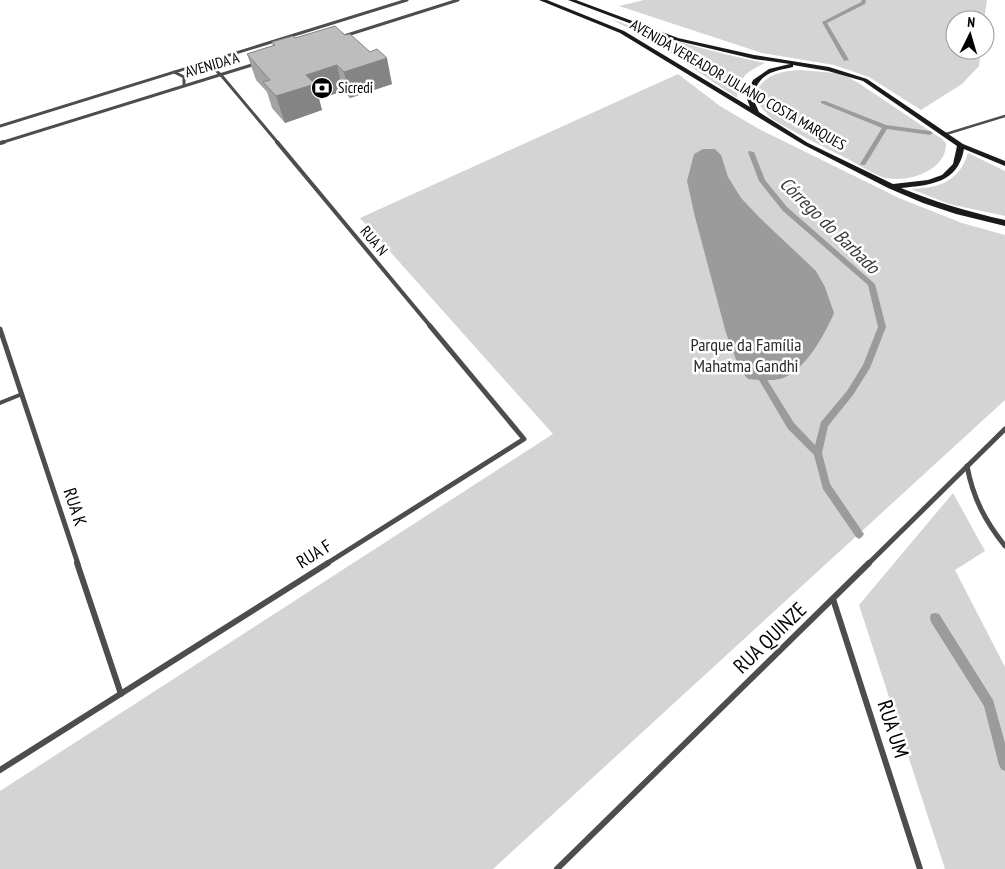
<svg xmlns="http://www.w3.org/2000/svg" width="1005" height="869" viewBox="0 0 1005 869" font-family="'PT Sans Narrow',sans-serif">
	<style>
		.green { fill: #d4d4d4 }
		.water { fill: #9b9b9b }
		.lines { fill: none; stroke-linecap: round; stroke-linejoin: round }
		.stream { fill: #9b9b9b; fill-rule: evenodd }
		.lane-far1 { stroke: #4d4d4d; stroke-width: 2.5 }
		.lane { stroke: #4d4d4d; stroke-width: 4 }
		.street-far3 { stroke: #4d4d4d; stroke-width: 3 }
		.street-far2 { stroke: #4d4d4d; stroke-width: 4 }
		.street-far1 { stroke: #4d4d4d; stroke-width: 5 }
		.street { stroke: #4d4d4d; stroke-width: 6 }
		.secondary { fill: #1a1a1a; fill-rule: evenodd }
		.wall { fill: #a3a3a3 }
		.shaded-wall { fill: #848484 }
		.building { fill: #bdbdbd; stroke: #848484 }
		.labels { text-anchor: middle; stroke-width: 5; stroke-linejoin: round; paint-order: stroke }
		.far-street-label { font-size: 15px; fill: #000; stroke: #fff }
		.far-poi-label { font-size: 15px; fill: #000; stroke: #fff; text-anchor: start }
		.park-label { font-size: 18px; fill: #2b2b2b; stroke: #fff }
		.street-label { font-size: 18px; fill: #000; stroke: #fff }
		.water-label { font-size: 19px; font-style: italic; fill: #3c3c3c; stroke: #fff }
		.near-street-label { font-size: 21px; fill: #000; stroke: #fff }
	</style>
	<rect width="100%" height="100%" fill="#fff"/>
	<!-- green -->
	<g class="green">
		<polygon points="644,0 987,0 984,20 955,20 955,50 981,50 979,66 962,84 921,110 869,77 834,65 762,53 619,6"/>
		<path d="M611 19C661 38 711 52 765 63 746 72 739 77 737 98L651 40Z"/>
		<path d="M800 70 835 73 848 77 860 84 942 139 946 144C946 172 905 184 882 177 870 172 859 165 848 159 822 146 797 134 772 119L760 106 758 89C767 73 784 71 800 70Z"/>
		<polygon points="678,74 720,106 759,129 899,198 962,223 1005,235 1005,400 493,869 0,869 0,791 553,434 360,218"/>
		<path d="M968 153 1005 171V216L949 204 911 189C939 188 959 182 968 153Z"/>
		<polygon points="953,493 985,551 955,570 1005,667 1005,869 945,869 859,605"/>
	</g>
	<!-- water -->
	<path class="water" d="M703 149H715L721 155 728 177 741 198 760 218 816 271 825 287 834 313C825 334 804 373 780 379 770 381 758 380 748 379L740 370 726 333 695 217 687 181 694 154Z"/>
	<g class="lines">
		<!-- stream -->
		<g class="stream">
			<polygon points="862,0 866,0 865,4 827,23 849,60 844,61 822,22 861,2"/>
			<polygon points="821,101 825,101 886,125 930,131 933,133 930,135 887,129 865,165 861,165 860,164 882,128 821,103"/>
			<polygon points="749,151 754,152 765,180 787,207 875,284 886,327 870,368 853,395 828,426 822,453 830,484 864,534 862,537 859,539 856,537 823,489 814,455 788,429 759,380 763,377 766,378 794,423 815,445 821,422 847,391 863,365 878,327 868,285 783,211 759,181 748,152"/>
			<polygon points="935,613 939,614 993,700 1005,743 1005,771 1001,769 999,765 984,706 931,622 930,618 931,614"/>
		</g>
		<!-- lane-far1 -->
		<polyline class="lane-far1" points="946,134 1005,116"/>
		<!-- lane -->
		<polyline class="lane" points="0,403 22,394"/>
		<!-- street-far3 -->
		<g class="street-far3">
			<polyline points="344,36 458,0"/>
			<polyline points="201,63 211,66 221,75 278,143"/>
			<polyline points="174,72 184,77 184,85"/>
			<polyline points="0,126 407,0"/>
			<polyline points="0,143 255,64"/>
		</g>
		<!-- street-far2 -->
		<g class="street-far2">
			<polyline points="277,142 431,327"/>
			<polyline points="0,143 4,142"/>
		</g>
		<!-- street-far1 -->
		<g class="street-far1">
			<polyline points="0,329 78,564"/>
			<path d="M967 466C973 498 985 521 1005 546"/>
			<polyline points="326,564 524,439 430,326"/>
			<polyline points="868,564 1005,429"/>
		</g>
		<!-- street -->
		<g class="street">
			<polyline points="77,563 121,694"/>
			<polyline points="833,599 920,869"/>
			<polyline points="0,770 328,563"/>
			<polyline points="557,869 869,563"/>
		</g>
		<!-- secondary -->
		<path class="secondary" d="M539 0H547L624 31 750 107 746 96 753 80 769 69 790 64 754 59 674 40 568 0H576L678 38 754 55 829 67 867 79 963 144 1005 161V166L964 149C958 183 931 185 901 188 935 202 969 212 1005 220V226L956 214 923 203 888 188 804 145 620 33ZM793 65 828 71 863 81 957 146 953 164 942 175 928 180 893 184 808 143 759 112 752 96C761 73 770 72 793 67Z"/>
	</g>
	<!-- wall -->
	<polygon class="wall" points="295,38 392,84 350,98 343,91 319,99 322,110 285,123 272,108 267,92 256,80 247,54 273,46 272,42"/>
	<!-- shaded-wall -->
	<g class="shaded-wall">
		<polygon points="387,58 392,84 350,98 344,72"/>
		<polygon points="337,65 343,91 319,99 322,110 285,123 276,96 306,75"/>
	</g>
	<!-- building -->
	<polygon class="building" points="335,26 345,35 350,34 370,52 377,49 387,58 344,72 337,65 306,75 315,84 276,96 263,82 270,80 247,54 275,45 272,42 293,36 295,38"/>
	<!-- icons -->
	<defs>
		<g id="bank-disc" transform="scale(1.125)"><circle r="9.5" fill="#000" stroke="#fff"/><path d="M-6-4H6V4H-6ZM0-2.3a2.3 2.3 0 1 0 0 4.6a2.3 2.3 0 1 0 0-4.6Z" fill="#fff"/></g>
	</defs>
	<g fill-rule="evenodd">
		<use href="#bank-disc" x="322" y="88"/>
	</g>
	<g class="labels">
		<!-- far-street labels -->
		<g class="far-street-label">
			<text transform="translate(212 65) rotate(-16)" y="5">AVENIDA A</text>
			<text transform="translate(738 85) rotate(30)" y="5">AVENIDA VEREADOR JULIANO COSTA MARQUES</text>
			<text transform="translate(374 241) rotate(50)" y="5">RUA N</text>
		</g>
		<!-- far-poi labels -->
		<g class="far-poi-label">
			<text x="338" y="93">Sicredi</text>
		</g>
		<!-- park labels -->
		<g class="park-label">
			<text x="746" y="351">Parque da Família<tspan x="746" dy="21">Mahatma Gandhi</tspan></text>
		</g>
		<!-- street labels -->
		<g class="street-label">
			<text transform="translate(75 507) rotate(72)" y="6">RUA K</text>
			<text transform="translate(314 554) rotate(-32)" y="6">RUA F</text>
		</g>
		<!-- water labels -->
		<g class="water-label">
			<text transform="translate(830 225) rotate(44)" y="7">Córrego do Barbado</text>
		</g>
		<!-- near-street labels -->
		<g class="near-street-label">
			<text transform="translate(770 638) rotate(-44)" y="7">RUA QUINZE</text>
			<text transform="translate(893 729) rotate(72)" y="7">RUA UM</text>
		</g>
	</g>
	<!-- north arrow -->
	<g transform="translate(970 35) rotate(5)"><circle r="24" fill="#ffffff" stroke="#999999"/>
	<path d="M0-4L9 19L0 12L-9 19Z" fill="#000000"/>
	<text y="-8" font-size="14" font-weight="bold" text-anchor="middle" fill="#000000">N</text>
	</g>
</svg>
